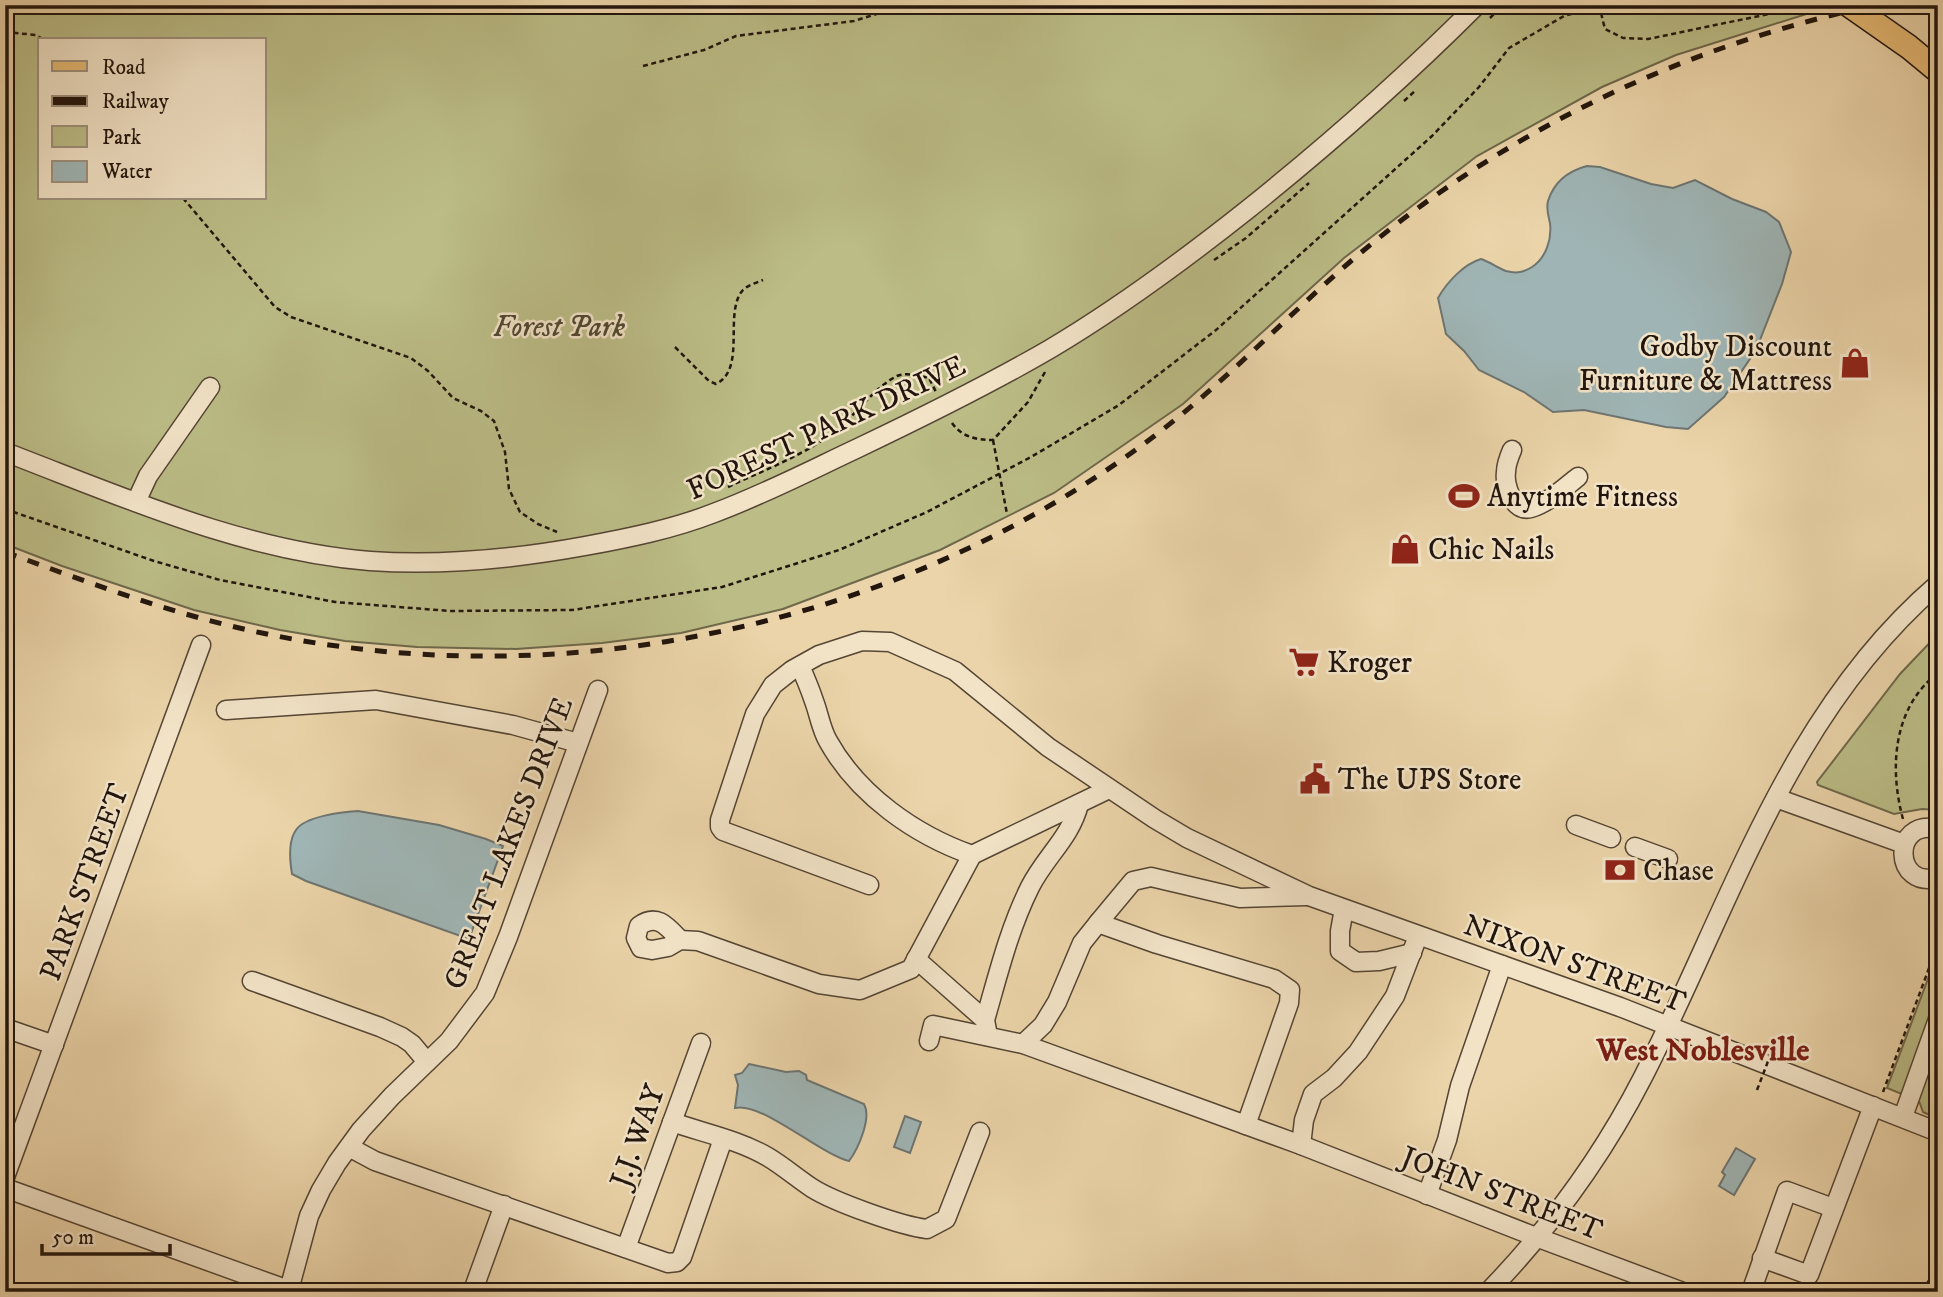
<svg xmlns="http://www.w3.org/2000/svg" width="1943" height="1297" viewBox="0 0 1943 1297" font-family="'IM FELL DW Pica',serif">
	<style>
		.green { fill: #bbbc86; stroke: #6e684a; stroke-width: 2; fill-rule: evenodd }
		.water { fill: #9fb5b5; stroke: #6d7572; stroke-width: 2 }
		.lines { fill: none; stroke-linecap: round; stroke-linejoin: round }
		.minor-casing { stroke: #544534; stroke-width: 21 }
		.major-casing { stroke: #21150d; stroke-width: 26 }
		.path { stroke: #21150d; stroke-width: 2.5; stroke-dasharray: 5 3.5; stroke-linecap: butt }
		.minor { stroke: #f2e3c7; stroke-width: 18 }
		.major { stroke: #e6ba74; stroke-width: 23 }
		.rail { stroke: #21150d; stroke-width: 5; stroke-dasharray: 12 12; stroke-linecap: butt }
		.path-bridge { stroke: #21150d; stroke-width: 2.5; stroke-dasharray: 5 3.5; stroke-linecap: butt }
		.labels { text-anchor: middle; stroke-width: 5; stroke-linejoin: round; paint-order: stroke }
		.park-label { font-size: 30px; font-style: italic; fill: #4f4731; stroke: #f2e3c7 }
		.poi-label { font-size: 30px; fill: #21150d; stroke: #f2e3c7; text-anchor: start }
		.street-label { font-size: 30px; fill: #21150d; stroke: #f2e3c7 }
		.neighbourhood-label { font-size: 32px; font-weight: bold; fill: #7a1f14; stroke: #f2e3c7 }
	</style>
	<rect width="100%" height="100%" fill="#ebd4a9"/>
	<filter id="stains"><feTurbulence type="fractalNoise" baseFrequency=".00286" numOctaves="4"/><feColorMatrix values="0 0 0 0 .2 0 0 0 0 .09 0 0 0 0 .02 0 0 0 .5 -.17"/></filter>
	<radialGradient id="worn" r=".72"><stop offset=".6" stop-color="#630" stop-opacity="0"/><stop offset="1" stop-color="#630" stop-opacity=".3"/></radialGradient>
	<!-- green -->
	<g class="green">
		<path d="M5 5H1811L1816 11 1676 55 1602 87 1477 156 1344 258 1183 404 1054 493 940 550 783 609 681 633 602 643 516 649 417 647 345 641 280 630 194 610 62 566 5 544ZM40 40H264V198H40Z"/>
		<polygon points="1938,634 1938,810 1922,809 1894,814 1818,785 1817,782 1900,674"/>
		<polygon points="1938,952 1938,1119 1923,1112 1919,1101 1887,1088"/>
	</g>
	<!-- water -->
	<g class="water">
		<path d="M1587 166 1600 167 1651 184 1673 188 1695 180 1732 199 1766 212 1779 222 1791 252 1782 284 1756 350 1724 397 1688 429 1666 427 1584 410 1553 412 1524 392 1479 370 1464 351 1446 334 1438 298C1447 282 1464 264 1481 259 1490 262 1498 268 1506 271 1517 274 1524 272 1532 267 1546 258 1552 239 1550 223 1548 215 1546 209 1548 201 1554 182 1568 171 1587 166Z"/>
		<path d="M358 811 439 825 486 839 503 846 469 939 306 881 292 874C290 862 288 841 296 830 305 816 343 812 358 811Z"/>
		<path d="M749 1064 786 1072 799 1071 806 1075 807 1080 864 1104C872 1118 858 1149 849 1161 820 1154 761 1101 735 1108L738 1085 735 1075 742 1073Z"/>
		<polygon points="905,1116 921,1122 910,1153 894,1147"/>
		<polygon points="1736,1148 1755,1159 1734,1195 1719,1186 1725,1175 1722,1172"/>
	</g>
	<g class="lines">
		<!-- minor casing -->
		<g class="minor-casing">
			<g id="minor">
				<path d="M1512 450C1509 457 1506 464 1506 472 1504 485 1513 513 1531 508 1548 503 1564 488 1578 477"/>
				<path d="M5 452C123 497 243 551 370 561 443 566 514 559 585 546 629 538 673 529 714 513 763 495 811 470 858 448 923 417 988 385 1050 349 1119 308 1184 260 1247 210 1327 146 1404 78 1477 5"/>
				<polyline points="136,502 148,476 210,387"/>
				<path d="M800 666C805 677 810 689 814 701 819 714 821 729 828 741 858 795 915 835 972 855L1109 789"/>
				<polyline points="226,710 376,700 513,725 578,743"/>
				<polyline points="1776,798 1904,844"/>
				<polyline points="1576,825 1611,838"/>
				<path d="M1938 829C1890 818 1894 891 1938 877"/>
				<polyline points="1635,847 1668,859"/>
				<polyline points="869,885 723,831 720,827 720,820 755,714 773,685 792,670 819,655 862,641 890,642 955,671 1048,747 1155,819 1187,838 1309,896 1620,1007 1938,1132"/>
				<polyline points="1344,909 1340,931 1340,951 1356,962 1379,961 1412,953"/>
				<polyline points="1098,923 1133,881 1151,877 1240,898 1306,896"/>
				<path d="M680 940C667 926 657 913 639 926L636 938 641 948 652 950 668 947 680 940 698 941 819 984 860 990 911 969 972 855"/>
				<polyline points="916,959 985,1020"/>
				<polyline points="252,981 380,1027 402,1037 412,1044 427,1062"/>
				<polyline points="5,1028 54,1045"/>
				<path d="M988 1036 985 1020C998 975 1009 929 1030 887 1045 857 1071 837 1079 804"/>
				<polyline points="929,1041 933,1025 1023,1044 1301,1145 1536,1237 1683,1292"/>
				<polyline points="1023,1044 1043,1025 1057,1002 1082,943 1098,923 1157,944 1274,979 1290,990 1289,1003 1246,1125"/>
				<polyline points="1903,1117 1938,1019"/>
				<path d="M672 1122C704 1133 739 1140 768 1157 783 1166 797 1178 812 1188 834 1202 901 1226 927 1229L946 1219 980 1132"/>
				<polyline points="1301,1145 1304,1120 1313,1094 1334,1078 1358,1052 1395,996 1418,936"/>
				<polyline points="349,1147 375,1161 668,1263 677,1262 682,1257 723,1139"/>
				<polyline points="5,1177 201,645"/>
				<polyline points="5,1188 294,1292"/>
				<polyline points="1427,1195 1447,1140 1460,1086 1502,965"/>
				<polyline points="626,1248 701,1043"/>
				<polyline points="1762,1258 1809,1275 1873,1106"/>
				<polyline points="475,1285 504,1205"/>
				<polyline points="289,1290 309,1216 321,1190 337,1163 361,1130 392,1096 449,1041 485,993 508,937 598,690"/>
				<path d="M1488 1292C1549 1229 1603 1155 1643 1077 1730 907 1788 712 1938 584"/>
				<polyline points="1751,1292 1787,1191 1833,1208"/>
			</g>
		</g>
		<!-- major casing -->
		<g class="major-casing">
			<g id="major">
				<polyline points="1849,5 1909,47 1938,71"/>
				<polyline points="1936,1292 1938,1288"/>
			</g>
		</g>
		<!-- path -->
		<g class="path">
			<polyline points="1599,5 1605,29 1623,38 1648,39 1812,5"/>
			<polyline points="1490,18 1503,5"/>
			<polyline points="5,32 36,35 44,40"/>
			<polyline points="643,66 704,50 736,36 854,21 905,5"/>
			<polyline points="1404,101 1415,91"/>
			<polyline points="183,198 275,307 291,317 411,358 428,371 453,398 481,411 494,421 505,452 509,489 520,512 538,524 557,532"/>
			<polyline points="1214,260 1246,238 1309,183"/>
			<path d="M675 347 709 381 716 384C747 369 723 312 743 290 748 285 756 283 763 280"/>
			<path d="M952 423C962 437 976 440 993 440L1028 402 1045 372"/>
			<polyline points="993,440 1007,514"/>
			<path d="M728 487C764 470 805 455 837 430 855 415 876 386 897 376 907 372 919 376 929 378L936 392"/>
			<polyline points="5,509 154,561 220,580 335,602 450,611 572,610 722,587 839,550 927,512 1031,457 1119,405 1216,330 1432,136 1479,87 1509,48 1564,16 1586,10 1593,5"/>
			<path d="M1903 819C1889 768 1893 707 1938 673"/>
			<polyline points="1883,1092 1938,944"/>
		</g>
		<!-- minor -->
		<use href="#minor" class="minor"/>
		<!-- major -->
		<use href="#major" class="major"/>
		<!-- rail -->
		<path class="rail" d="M5 552C90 583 174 615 262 633 569 698 908 624 1157 434 1226 381 1285 318 1351 261 1502 132 1682 46 1876 5"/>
		<!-- path-bridge -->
		<polyline class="path-bridge" points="1757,1090 1775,1043"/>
	</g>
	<!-- icons -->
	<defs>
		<g id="shop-bare" transform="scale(2.415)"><path d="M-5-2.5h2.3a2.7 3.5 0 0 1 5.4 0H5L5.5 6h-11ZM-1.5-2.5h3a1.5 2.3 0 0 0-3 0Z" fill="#8f2418" stroke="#f2e3c7" stroke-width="2.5" paint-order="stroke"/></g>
		<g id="stadium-bare" transform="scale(2.415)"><path d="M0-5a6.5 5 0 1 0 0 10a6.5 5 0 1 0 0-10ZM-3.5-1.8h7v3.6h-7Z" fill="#8f2418" stroke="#f2e3c7" stroke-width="2.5" paint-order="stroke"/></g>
		<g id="supermarket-bare" transform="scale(2.415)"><path d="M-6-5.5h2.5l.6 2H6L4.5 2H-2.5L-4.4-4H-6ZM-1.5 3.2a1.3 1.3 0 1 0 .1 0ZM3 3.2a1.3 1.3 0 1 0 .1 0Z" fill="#8f2418" stroke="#f2e3c7" stroke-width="2.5" paint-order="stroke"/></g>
		<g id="civic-bare" transform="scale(2.415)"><path d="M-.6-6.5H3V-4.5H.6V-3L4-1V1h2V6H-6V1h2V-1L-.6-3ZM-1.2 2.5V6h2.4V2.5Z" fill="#8f2418" stroke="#f2e3c7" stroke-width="2.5" paint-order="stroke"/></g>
		<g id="bank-bare" transform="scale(2.415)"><path d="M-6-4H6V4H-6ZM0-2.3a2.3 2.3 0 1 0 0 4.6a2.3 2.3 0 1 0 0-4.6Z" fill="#8f2418" stroke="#f2e3c7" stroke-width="2.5" paint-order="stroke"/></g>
	</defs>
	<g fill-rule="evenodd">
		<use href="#shop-bare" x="1855" y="363"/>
		<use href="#stadium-bare" x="1464" y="496"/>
		<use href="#shop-bare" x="1405" y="549"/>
		<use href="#supermarket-bare" x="1304" y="662"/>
		<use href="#civic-bare" x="1315" y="779"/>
		<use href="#bank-bare" x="1620" y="870"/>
	</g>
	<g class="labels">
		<!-- park labels -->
		<g class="park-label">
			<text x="559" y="336">Forest Park</text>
		</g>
		<!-- poi labels -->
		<g class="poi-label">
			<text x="1832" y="356" text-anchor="end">Godby Discount<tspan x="1832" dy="34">Furniture &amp; Mattress</tspan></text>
			<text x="1487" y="506">Anytime Fitness</text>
			<text x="1428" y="559">Chic Nails</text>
			<text x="1327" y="672">Kroger</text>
			<text x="1338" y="789">The UPS Store</text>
			<text x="1643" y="880">Chase</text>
		</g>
		<!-- street labels -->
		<g class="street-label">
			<text transform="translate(826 427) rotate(-25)" y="10">FOREST PARK DRIVE</text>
			<text transform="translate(508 843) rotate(-69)" y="10">GREAT LAKES DRIVE</text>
			<text transform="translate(84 882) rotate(-70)" y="10">PARK STREET</text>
			<text transform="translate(1575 963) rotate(20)" y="10">NIXON STREET</text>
			<text transform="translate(637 1136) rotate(-70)" y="10">J.J. WAY</text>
			<text transform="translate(1502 1193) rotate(21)" y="10">JOHN STREET</text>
		</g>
		<!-- neighbourhood labels -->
		<g class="neighbourhood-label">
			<text x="1703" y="1060">West Noblesville</text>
		</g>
	</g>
	<!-- margin -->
	<rect width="1943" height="1297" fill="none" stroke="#ebd4a9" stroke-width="28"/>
	<rect x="7" y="7" width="1929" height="1283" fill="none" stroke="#21150d" stroke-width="3.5"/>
	<rect x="14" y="14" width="1915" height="1269" fill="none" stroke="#21150d" stroke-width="2"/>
	<!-- legend -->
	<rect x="38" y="38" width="228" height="161" fill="#f2e3c7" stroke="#9e917d" stroke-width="2"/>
	<rect x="52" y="61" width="35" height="10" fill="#e6ba74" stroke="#9e917d" stroke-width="2"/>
	<text x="102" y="74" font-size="21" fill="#21150d">Road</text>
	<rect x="52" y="96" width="35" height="10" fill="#21150d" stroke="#9e917d" stroke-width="2"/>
	<text x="102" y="108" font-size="21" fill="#21150d">Railway</text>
	<rect x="52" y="126" width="35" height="21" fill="#bbbc86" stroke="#9e917d" stroke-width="2"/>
	<text x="102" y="144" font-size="21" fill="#21150d">Park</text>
	<rect x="52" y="161" width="35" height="21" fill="#9fb5b5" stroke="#9e917d" stroke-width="2"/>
	<text x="102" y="178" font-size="21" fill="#21150d">Water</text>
	<!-- scale -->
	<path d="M42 1244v10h128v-10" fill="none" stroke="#21150d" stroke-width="3.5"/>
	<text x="52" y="1244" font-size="21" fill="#21150d" stroke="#f2e3c7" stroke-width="5" paint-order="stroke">50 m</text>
	<rect width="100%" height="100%" filter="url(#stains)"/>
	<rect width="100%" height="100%" fill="url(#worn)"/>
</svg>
